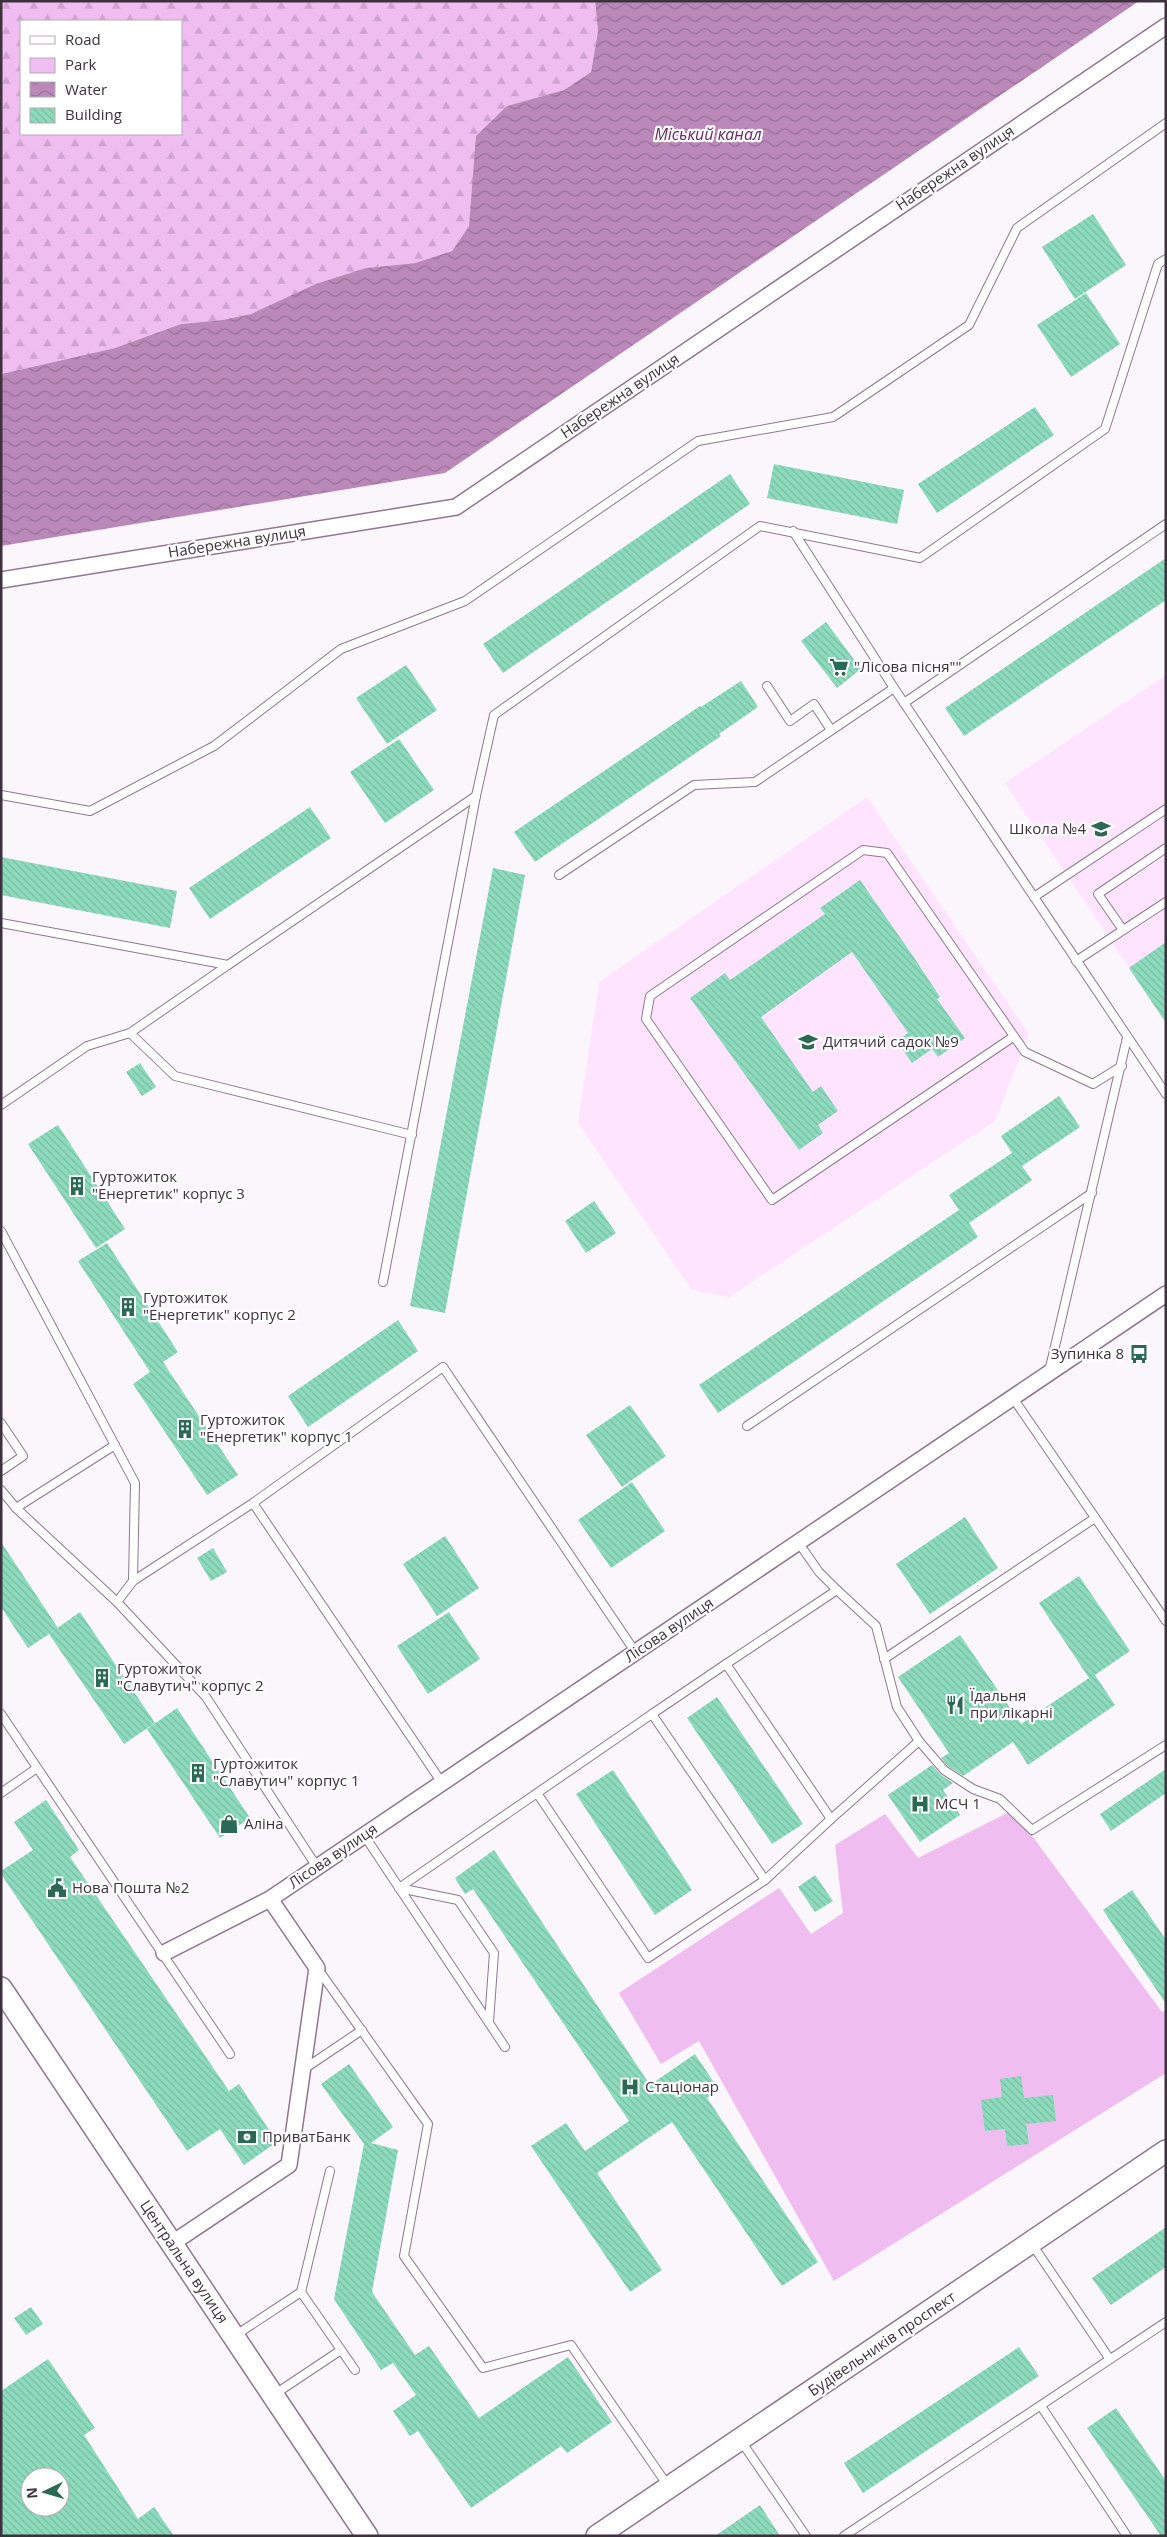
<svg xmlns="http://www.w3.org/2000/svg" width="1167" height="2537" viewBox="0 0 1167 2537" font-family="'Open Sans',sans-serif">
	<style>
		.built { fill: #ffe4ff }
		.green { fill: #f0bdf0 }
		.forest { fill: url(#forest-firs); fill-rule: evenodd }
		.water { fill: url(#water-waves) }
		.building { fill: url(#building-back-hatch); fill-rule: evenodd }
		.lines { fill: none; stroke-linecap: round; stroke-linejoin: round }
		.lane-casing { stroke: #907790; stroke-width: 10 }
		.street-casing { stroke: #907790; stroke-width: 18 }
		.secondary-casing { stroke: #907790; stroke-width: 24 }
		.lane { stroke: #fff; stroke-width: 8 }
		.street { stroke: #fff; stroke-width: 15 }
		.secondary { stroke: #fff; stroke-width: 21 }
		.labels { text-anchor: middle; stroke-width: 4.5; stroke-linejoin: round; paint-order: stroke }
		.street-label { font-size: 15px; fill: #3c313c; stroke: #fff }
		.poi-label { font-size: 15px; fill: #3c313c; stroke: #fff; text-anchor: start }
		.water-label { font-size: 16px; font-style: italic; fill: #652966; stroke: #fff }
	</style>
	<defs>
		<pattern id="forest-firs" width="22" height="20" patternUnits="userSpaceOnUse" patternTransform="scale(1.25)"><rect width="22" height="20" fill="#f0bdf0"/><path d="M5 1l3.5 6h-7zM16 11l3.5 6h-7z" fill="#cfa3cf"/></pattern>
		<pattern id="water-waves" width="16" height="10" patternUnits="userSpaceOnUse" patternTransform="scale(1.25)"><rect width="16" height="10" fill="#ba89ba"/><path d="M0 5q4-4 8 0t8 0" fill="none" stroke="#987198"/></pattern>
		<pattern id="building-back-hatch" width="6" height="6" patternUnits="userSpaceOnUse" patternTransform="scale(1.25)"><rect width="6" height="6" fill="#8cdbbd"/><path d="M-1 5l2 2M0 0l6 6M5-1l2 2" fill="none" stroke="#7abca3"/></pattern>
	</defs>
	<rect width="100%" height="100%" fill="#fbf6fb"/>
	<!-- built -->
	<g class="built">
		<polygon points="1166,675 1166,1019 1164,1020 1005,783"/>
		<polygon points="867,797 1029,1034 995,1121 729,1297 692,1290 578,1123 599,982"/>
	</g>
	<!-- green -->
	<polygon class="green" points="1013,1810 1162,2012 1166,2010 1166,2073 834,2281 699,2041 661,2064 619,1993 779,1888 811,1934 843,1913 835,1845 885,1814 918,1858"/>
	<!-- forest -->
	<path class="forest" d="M1 1H595L598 31 591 72 564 90 508 106 473 190 469 226 452 251 415 263 366 268 251 314 222 320 181 324 115 348 1 374ZM21 21H181V134H21Z"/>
	<!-- water -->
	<polygon class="water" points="595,1 1139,1 445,473 1,546 1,374 115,348 181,324 222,320 251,314 316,284 366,268 415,263 452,251 469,226 476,136 507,106 564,90 591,72 598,31"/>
	<!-- building -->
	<g class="building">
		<polygon points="1093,214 1126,265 1075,299 1042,247"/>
		<polygon points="1086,293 1120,344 1071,377 1037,325"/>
		<polygon points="1035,407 1054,435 937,513 918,484"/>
		<polygon points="774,464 904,490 897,524 767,498"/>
		<polygon points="730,474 750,504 503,673 483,644"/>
		<polygon points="1166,558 1166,600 964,736 945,708"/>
		<polygon points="826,622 861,669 837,688 801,641"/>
		<polygon points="406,665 437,710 387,744 356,698"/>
		<polygon points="741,681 758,707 719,734 721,736 535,862 514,832 700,706 701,707"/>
		<polygon points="399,739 434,790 385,823 350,772"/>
		<polygon points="310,807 331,838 210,919 189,888"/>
		<polygon points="1,857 177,891 170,928 1,895"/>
		<polygon points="493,868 525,875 445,1313 410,1306"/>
		<polygon points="860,880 913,956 940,997 937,999 965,1038 938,1057 932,1049 912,1063 897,1041 908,1033 852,952 761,1017 813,1092 821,1086 838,1111 818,1125 823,1133 799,1150 690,998 725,973 730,980 825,914 820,908"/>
		<polygon points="1166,942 1166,1023 1129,968"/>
		<polygon points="140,1063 156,1087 142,1096 126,1072"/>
		<polygon points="1059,1096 1080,1127 1022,1166 1032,1180 969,1223 978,1237 718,1413 699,1385 959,1210 949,1195 1012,1153 1001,1136"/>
		<polygon points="58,1125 125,1229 96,1248 28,1144"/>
		<polygon points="594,1201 616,1233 586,1253 565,1221"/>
		<polygon points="107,1243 178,1352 163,1362 238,1475 207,1495 133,1384 150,1372 78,1261"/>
		<polygon points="398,1320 418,1351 308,1427 288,1396"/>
		<polygon points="630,1405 666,1456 622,1487 586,1435"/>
		<polygon points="632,1482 665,1531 611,1568 578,1520"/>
		<polygon points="965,1517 998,1568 930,1614 896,1564"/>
		<polygon points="445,1536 479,1588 437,1616 403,1564"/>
		<polygon points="1,1542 58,1628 28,1648 1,1607"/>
		<polygon points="213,1548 227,1572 211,1581 197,1558"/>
		<polygon points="1079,1576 1130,1651 1095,1675 1115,1705 1028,1765 1013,1742 963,1776 948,1766 941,1758 949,1753 898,1677 960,1635 1021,1724 1089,1678 1039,1603"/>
		<polygon points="80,1612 155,1723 124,1744 49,1634"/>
		<polygon points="449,1612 480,1659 428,1694 397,1646"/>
		<polygon points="717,1697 803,1824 772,1844 687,1718"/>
		<polygon points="177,1708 250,1818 220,1838 147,1729"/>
		<polygon points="932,1765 941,1775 953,1783 943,1790 960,1815 920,1842 888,1795"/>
		<polygon points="1166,1769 1166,1793 1111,1831 1100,1814"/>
		<polygon points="613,1770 692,1890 655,1915 576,1794"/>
		<polygon points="46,1800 79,1850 70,1857 229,2091 239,2084 277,2142 244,2165 220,2129 187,2151 1,1874 1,1871 33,1850 14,1822"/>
		<polygon points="494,1850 650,2085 695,2054 719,2090 707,2098 818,2262 782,2286 672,2122 597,2173 662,2270 630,2292 531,2146 566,2123 585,2151 629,2121 473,1889 465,1894 455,1878"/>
		<polygon points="815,1875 833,1901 815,1912 798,1887"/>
		<polygon points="1132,1890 1166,1940 1166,2004 1103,1910"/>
		<polygon points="349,2064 393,2127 371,2143 398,2150 372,2292 415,2355 429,2346 479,2418 568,2357 612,2422 567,2453 561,2446 471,2508 418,2431 410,2436 393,2411 416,2395 393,2363 381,2370 334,2299 364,2144 321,2084"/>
		<polygon points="1021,2076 1024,2098 1053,2095 1056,2121 1026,2124 1029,2144 1007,2146 1005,2129 985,2131 981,2100 1002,2097 1000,2079"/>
		<polygon points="1166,2227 1166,2267 1111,2305 1092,2278"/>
		<polygon points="31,2307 43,2324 26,2335 14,2318"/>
		<polygon points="1019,2347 1039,2376 863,2493 844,2463"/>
		<path d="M48 2359 95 2428 84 2435 138 2519 154 2507 174 2536H1V2391ZM30 2477H60V2507H30Z"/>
		<polygon points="1116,2408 1166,2481 1166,2536 1161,2536 1087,2428"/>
		<polygon points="760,2505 780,2536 715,2536"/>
	</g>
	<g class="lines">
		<!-- lane casing -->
		<g class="lane-casing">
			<g id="lane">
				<polyline points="793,531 894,688 1166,1094"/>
				<polyline points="767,686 790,721 814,704 831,730"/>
				<polyline points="904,703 1166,524"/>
				<polyline points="1,795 90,811 214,746 341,649 465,601 698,441 833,417 969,325 1017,228 1166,123"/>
				<polyline points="559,875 694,785 755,782 894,688"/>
				<polyline points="1034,897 1166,809"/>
				<polyline points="1,923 228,965 476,796 494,715 760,526 920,558 1105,429 1158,264 1166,259"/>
				<polyline points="1123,930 1098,894 1166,848"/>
				<polyline points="1076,961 1166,902"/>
				<polyline points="130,1033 175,1076 412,1135"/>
				<polyline points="1013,1037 772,1200 646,1019 650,996 863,850 887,853 1025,1052 1093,1084 1122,1066"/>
				<polyline points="1,1105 87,1046 130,1033 228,965"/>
				<polyline points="1,1231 135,1483 133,1581"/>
				<polyline points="383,1282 476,796"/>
				<polyline points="1049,1372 1127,1038"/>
				<polyline points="1013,1398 1166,1621"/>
				<polyline points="1,1423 23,1456 1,1471"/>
				<polyline points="747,1426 1092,1193"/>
				<polyline points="1,1490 16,1508 117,1602"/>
				<polyline points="253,1503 133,1581 117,1602 206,1697 317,1867"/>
				<polyline points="16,1508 115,1445"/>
				<polyline points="884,1659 1095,1518"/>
				<polyline points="726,1664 837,1590 819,1572 798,1542"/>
				<polyline points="1,1714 230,2054"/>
				<polyline points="652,1714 726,1664 831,1819 765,1880"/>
				<polyline points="919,1741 944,1770 973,1789 1000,1799 1032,1830 1166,1745"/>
				<polyline points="442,1783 253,1503 443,1367 636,1653"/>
				<polyline points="1,1793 37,1768"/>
				<polyline points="831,1819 919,1741 897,1707 876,1626 837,1590"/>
				<polyline points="364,1835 505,2047"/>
				<polyline points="318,1969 428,2124 404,2256 483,2368 571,2345 668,2486"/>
				<polyline points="489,2022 494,1953 458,1900 399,1888 652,1714 765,1880 648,1958 537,1793"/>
				<polyline points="304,2069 362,2030"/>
				<polyline points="330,2171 301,2292 355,2370"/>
				<polyline points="1032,2244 1109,2358"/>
				<polyline points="236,2335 301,2292"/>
				<polyline points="275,2394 341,2350"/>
				<polyline points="1041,2406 1127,2536"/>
				<polyline points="741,2441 806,2536"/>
				<polyline points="844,2536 1166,2322"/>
			</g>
		</g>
		<!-- street casing -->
		<g class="street-casing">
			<g id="street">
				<polyline points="1,580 456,507 1166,26"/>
				<polyline points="164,1953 270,1899 1166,1294"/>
				<polyline points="171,2244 289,2165 317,1968 270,1899"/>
			</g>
		</g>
		<!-- secondary casing -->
		<g class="secondary-casing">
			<g id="secondary">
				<polyline points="1,1988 367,2536"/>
				<polyline points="597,2536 1166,2151"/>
			</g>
		</g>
		<!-- lane -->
		<use href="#lane" class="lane"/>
		<!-- street -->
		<use href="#street" class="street"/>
		<!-- secondary -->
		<use href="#secondary" class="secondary"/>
	</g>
	<!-- icons -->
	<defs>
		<g id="supermarket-bare" transform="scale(1.5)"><path d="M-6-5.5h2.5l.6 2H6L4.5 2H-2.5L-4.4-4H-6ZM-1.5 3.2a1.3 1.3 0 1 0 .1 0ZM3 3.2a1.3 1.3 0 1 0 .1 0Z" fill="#2c6954" stroke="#fff" stroke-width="2.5" paint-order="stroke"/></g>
		<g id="school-bare" transform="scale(1.5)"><path d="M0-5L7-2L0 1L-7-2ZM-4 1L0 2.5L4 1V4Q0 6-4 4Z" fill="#2c6954" stroke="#fff" stroke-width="2.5" paint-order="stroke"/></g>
		<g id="building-bare" transform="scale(1.5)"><path d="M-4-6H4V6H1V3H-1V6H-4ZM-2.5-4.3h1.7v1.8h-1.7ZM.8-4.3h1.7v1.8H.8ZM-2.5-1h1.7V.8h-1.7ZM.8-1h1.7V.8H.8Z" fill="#2c6954" stroke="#fff" stroke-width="2.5" paint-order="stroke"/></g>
		<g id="bus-bare" transform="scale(1.5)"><path d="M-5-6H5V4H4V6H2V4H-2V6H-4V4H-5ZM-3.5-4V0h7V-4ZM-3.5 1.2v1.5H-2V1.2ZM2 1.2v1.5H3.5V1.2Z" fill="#2c6954" stroke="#fff" stroke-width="2.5" paint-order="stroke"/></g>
		<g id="restaurant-bare" transform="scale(1.5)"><path d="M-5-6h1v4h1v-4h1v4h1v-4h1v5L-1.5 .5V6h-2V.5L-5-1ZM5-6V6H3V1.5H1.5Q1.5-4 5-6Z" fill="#2c6954" stroke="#fff" stroke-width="2.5" paint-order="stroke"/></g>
		<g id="hospital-bare" transform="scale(1.5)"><path d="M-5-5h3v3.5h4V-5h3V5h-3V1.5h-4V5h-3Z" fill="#2c6954" stroke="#fff" stroke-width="2.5" paint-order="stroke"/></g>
		<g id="shop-bare" transform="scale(1.5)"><path d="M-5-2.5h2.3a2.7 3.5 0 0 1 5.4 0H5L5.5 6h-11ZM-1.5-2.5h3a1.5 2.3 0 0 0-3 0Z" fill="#2c6954" stroke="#fff" stroke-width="2.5" paint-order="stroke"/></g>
		<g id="civic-bare" transform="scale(1.5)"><path d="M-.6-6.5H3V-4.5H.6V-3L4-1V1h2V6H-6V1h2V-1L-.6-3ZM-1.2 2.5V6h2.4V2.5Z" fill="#2c6954" stroke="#fff" stroke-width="2.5" paint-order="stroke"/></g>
		<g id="bank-bare" transform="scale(1.5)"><path d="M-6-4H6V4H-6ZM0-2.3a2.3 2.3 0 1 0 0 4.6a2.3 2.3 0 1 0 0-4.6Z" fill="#2c6954" stroke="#fff" stroke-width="2.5" paint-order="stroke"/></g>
	</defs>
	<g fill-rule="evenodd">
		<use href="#supermarket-bare" x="839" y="667"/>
		<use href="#school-bare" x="1101" y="829"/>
		<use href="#school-bare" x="808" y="1042"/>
		<use href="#building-bare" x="77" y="1186"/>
		<use href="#building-bare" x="128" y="1307"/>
		<use href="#bus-bare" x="1139" y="1354"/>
		<use href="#building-bare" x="185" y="1429"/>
		<use href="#building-bare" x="102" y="1678"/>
		<use href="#restaurant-bare" x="955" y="1705"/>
		<use href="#building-bare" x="198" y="1773"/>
		<use href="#hospital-bare" x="920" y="1804"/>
		<use href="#shop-bare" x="229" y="1824"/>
		<use href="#civic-bare" x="57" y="1888"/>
		<use href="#hospital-bare" x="630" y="2087"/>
		<use href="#bank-bare" x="247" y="2137"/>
	</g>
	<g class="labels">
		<!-- street labels -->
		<g class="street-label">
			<text transform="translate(955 168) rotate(-34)" y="5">Набережна вулиця</text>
			<text transform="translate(620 396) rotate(-34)" y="5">Набережна вулиця</text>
			<text transform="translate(237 542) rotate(-9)" y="5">Набережна вулиця</text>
			<text transform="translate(669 1630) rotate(-34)" y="5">Лісова вулиця</text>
			<text transform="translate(333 1856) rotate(-34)" y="5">Лісова вулиця</text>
			<text transform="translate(184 2262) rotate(56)" y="5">Центральна вулиця</text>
			<text transform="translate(882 2344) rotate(-34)" y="5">Будівельників проспект</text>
		</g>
		<!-- poi labels -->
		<g class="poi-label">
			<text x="854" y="672">"Лісова пісня""</text>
			<text x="1086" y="834" text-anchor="end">Школа №4</text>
			<text x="823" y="1047">Дитячий садок №9</text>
			<text x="92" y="1182">Гуртожиток<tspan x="92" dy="17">"Енергетик" корпус 3</tspan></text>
			<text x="143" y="1303">Гуртожиток<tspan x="143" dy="17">"Енергетик" корпус 2</tspan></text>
			<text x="1124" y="1359" text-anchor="end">Зупинка 8</text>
			<text x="200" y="1425">Гуртожиток<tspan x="200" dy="17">"Енергетик" корпус 1</tspan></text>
			<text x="117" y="1674">Гуртожиток<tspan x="117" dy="17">"Славутич" корпус 2</tspan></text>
			<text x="970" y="1701">Їдальня<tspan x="970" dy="17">при лікарні</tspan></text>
			<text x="213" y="1769">Гуртожиток<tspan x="213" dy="17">"Славутич" корпус 1</tspan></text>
			<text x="935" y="1809">МСЧ 1</text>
			<text x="244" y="1829">Аліна</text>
			<text x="72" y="1893">Нова Пошта №2</text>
			<text x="645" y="2092">Стаціонар</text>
			<text x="262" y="2142">ПриватБанк</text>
		</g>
		<!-- water labels -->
		<g class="water-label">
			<text x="708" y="140">Міський канал</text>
		</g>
	</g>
	<!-- border -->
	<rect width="1167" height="2537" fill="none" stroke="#3c313c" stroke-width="5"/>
	<!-- legend -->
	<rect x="20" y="20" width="162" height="115" fill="#ffffff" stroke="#b1adb1"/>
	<rect x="30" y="36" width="25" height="8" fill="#ffffff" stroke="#b1adb1"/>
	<text x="65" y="45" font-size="15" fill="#3c313c">Road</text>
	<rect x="30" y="58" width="25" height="15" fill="#f0bdf0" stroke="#b1adb1"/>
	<text x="65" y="70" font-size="15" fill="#3c313c">Park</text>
	<rect x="30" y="82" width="25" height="15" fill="url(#water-waves)" stroke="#b1adb1"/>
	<text x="65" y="95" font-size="15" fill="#3c313c">Water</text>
	<rect x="30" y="108" width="25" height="15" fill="url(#building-back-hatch)" stroke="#b1adb1"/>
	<text x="65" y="120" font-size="15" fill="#3c313c">Building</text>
	<!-- north arrow -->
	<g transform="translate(45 2492) rotate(265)"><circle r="24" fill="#ffffff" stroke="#b1adb1"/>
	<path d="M0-4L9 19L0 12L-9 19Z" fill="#2c6954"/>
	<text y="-8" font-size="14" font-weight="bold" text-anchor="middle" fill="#3c313c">N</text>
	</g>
</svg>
